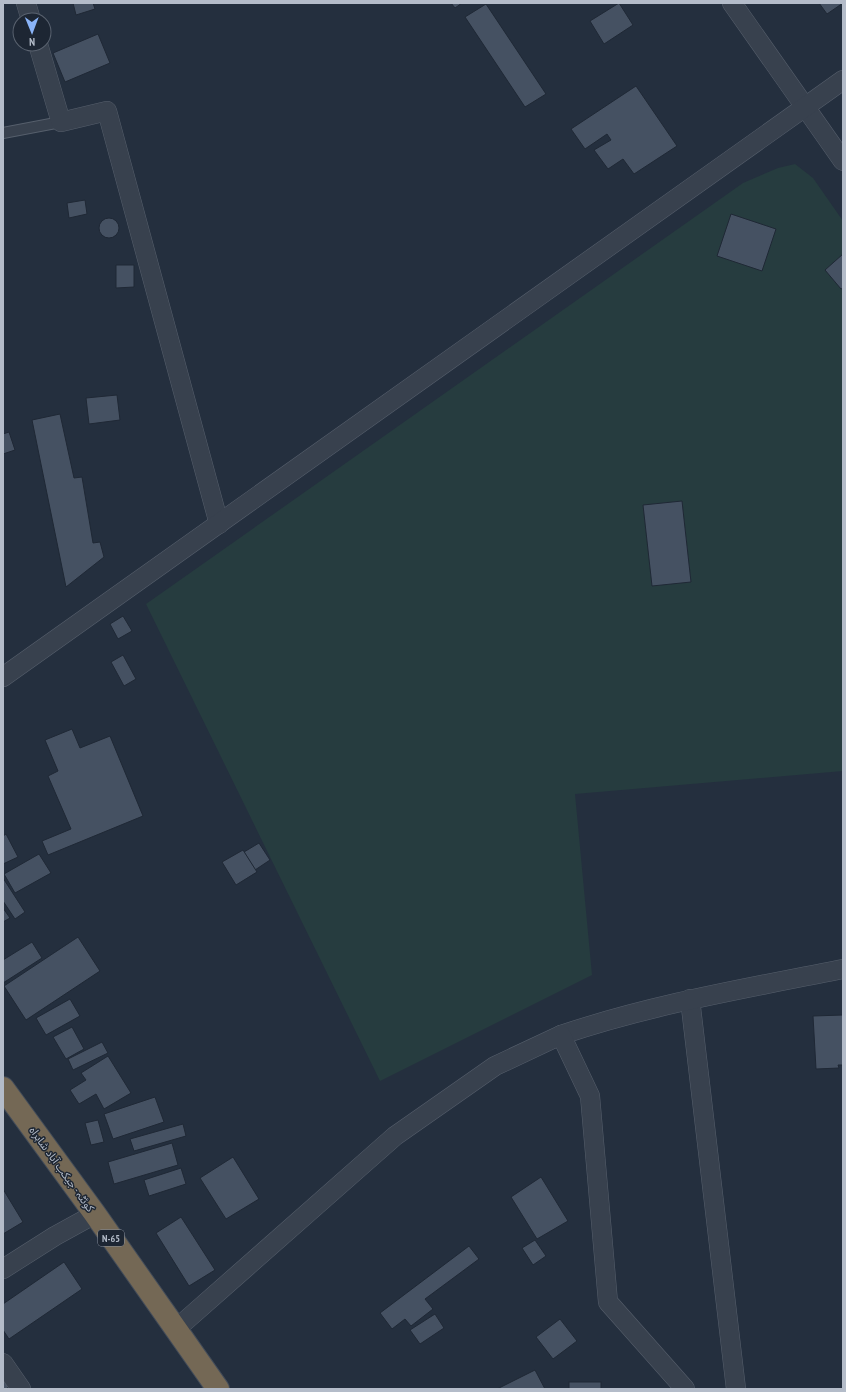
<svg xmlns="http://www.w3.org/2000/svg" width="846" height="1392" viewBox="0 0 846 1392" font-family="'PT Sans Narrow','Noto Sans Arabic',sans-serif">
	<style>
		.green { fill: #263c3f }
		.building { fill: #455162; stroke: #1f2835 }
		.lines { fill: none; stroke-linecap: round; stroke-linejoin: round }
		.lane-casing { stroke: #565f6c; stroke-width: 12 }
		.street-casing { stroke: #565f6c; stroke-width: 20 }
		.highway-casing { stroke: #434c59; stroke-width: 24 }
		.lane { stroke: #38414e; stroke-width: 10 }
		.street { stroke: #38414e; stroke-width: 19 }
		.highway { stroke: #746855; stroke-width: 22 }
		.labels { text-anchor: middle; stroke-width: 3; stroke-linejoin: round; paint-order: stroke }
		.shield { fill: #1d2633; stroke: #878f9c; stroke-width: 1 }
		.shield-label { font-size: 10px; font-weight: bold; fill: #b4bcc9 }
		.street-label { font-size: 11px; fill: #b4bcc9; stroke: #1d2633 }
	</style>
	<rect width="100%" height="100%" fill="#242f3e"/>
	<!-- green -->
	<polygon class="green" points="795,164 813,178 843,221 843,771 575,794 592,975 380,1081 146,604 743,183 778,168"/>
	<!-- building -->
	<g class="building">
		<polygon points="73,3 93,3 95,9 76,15"/>
		<polygon points="451,3 462,3 455,8"/>
		<polygon points="619,3 633,25 604,44 590,21"/>
		<polygon points="819,3 843,3 827,14"/>
		<polygon points="486,4 546,94 525,107 465,17"/>
		<polygon points="98,34 110,63 65,82 53,53"/>
		<polygon points="636,86 677,146 634,174 623,159 608,169 594,150 611,140 607,134 585,149 571,129"/>
		<polygon points="85,200 87,214 69,218 67,203"/>
		<polygon points="731,214 776,229 762,271 717,256"/>
		<circle cx="109" cy="228" r="10"/>
		<polygon points="843,254 843,288 841,289 825,270"/>
		<polygon points="116,265 134,265 134,287 116,288"/>
		<polygon points="117,395 120,420 89,424 86,398"/>
		<polygon points="60,414 74,478 82,477 93,543 100,542 104,557 66,587 32,420"/>
		<polygon points="9,432 15,450 3,454 3,434"/>
		<polygon points="682,501 691,582 652,586 643,505"/>
		<polygon points="123,616 132,631 118,639 110,624"/>
		<polygon points="123,655 136,679 124,686 111,662"/>
		<polygon points="72,729 80,748 110,736 143,816 48,855 42,841 71,829 48,776 58,771 45,740"/>
		<polygon points="6,834 18,857 3,864 3,836"/>
		<polygon points="259,843 270,860 255,870 244,852"/>
		<polygon points="243,850 257,872 236,885 222,862"/>
		<polygon points="39,854 51,873 15,893 4,874"/>
		<polygon points="3,878 25,912 15,919 3,901"/>
		<polygon points="3,908 10,918 3,922"/>
		<polygon points="78,937 100,971 26,1020 4,986"/>
		<polygon points="32,942 42,958 3,983 3,960"/>
		<polygon points="70,999 80,1016 46,1035 36,1018"/>
		<polygon points="843,1015 843,1065 838,1065 839,1068 816,1069 813,1016"/>
		<polygon points="72,1027 84,1049 66,1059 53,1037"/>
		<polygon points="102,1042 108,1053 73,1070 68,1059"/>
		<polygon points="108,1056 131,1093 104,1109 96,1094 79,1104 70,1090 86,1080 81,1073"/>
		<polygon points="155,1097 164,1122 113,1139 104,1114"/>
		<polygon points="98,1120 104,1142 91,1145 85,1123"/>
		<polygon points="183,1124 186,1136 134,1151 130,1139"/>
		<polygon points="172,1143 178,1165 114,1184 108,1162"/>
		<polygon points="233,1157 259,1199 226,1219 200,1178"/>
		<polygon points="181,1168 186,1184 149,1196 144,1180"/>
		<polygon points="541,1177 568,1221 537,1239 511,1197"/>
		<polygon points="3,1189 23,1222 3,1234"/>
		<polygon points="181,1217 215,1270 189,1286 156,1233"/>
		<polygon points="535,1240 546,1256 533,1265 522,1248"/>
		<polygon points="469,1246 479,1259 425,1299 433,1309 411,1326 405,1319 392,1329 380,1313"/>
		<polygon points="64,1262 82,1289 9,1339 3,1330 3,1304"/>
		<polygon points="435,1314 444,1328 420,1344 410,1330"/>
		<polygon points="560,1319 577,1341 553,1359 536,1337"/>
		<polygon points="535,1370 545,1389 497,1389"/>
		<polygon points="3,1375 11,1385 6,1389 3,1389"/>
		<rect x="569" y="1382" width="32" height="7"/>
	</g>
	<g class="lines">
		<!-- lane casing -->
		<g class="lane-casing">
			<polyline id="lane" points="3,133 61,122"/>
		</g>
		<!-- street casing -->
		<g class="street-casing">
			<g id="street">
				<polyline points="26,3 31,20"/>
				<polyline points="732,3 843,161"/>
				<polyline points="38,44 61,122 107,111 219,524"/>
				<polyline points="3,677 843,80"/>
				<polyline points="690,999 736,1389"/>
				<path d="M561 1035C653 1004 748 988 843 969"/>
				<polyline points="3,1269 55,1236 95,1214"/>
				<polyline points="175,1330 395,1136 495,1066 561,1035 590,1096 608,1302 685,1389"/>
				<polyline points="3,1363 21,1389"/>
			</g>
		</g>
		<!-- highway casing -->
		<g class="highway-casing">
			<polyline id="highway" points="3,1088 95,1214 218,1389"/>
		</g>
		<!-- lane -->
		<use href="#lane" class="lane"/>
		<!-- street -->
		<use href="#street" class="street"/>
		<!-- highway -->
		<use href="#highway" class="highway"/>
	</g>
	<g class="labels">
		<!-- shield labels -->
		<rect class="shield" x="98" y="1230" width="26" height="16" rx="3"/>
		<g class="shield-label">
			<text x="111" y="1242">N-65</text>
		</g>
		<!-- street labels -->
		<g class="street-label">
			<text transform="translate(62 1169) rotate(54)" y="4">کوئٹہ - جیکب آباد شاہراہ</text>
		</g>
	</g>
	<!-- border -->
	<rect width="846" height="1392" fill="none" stroke="#b4bcc9" stroke-width="8"/>
	<!-- north arrow -->
	<g transform="translate(32 32) rotate(179)"><circle r="19" fill="#1d2633" stroke="#59626f"/>
	<path d="M0-3L7 15L0 10L-7 15Z" fill="#8ab4f8"/>
	<text y="-6" font-size="11" font-weight="bold" text-anchor="middle" fill="#b4bcc9">N</text>
	</g>
</svg>
